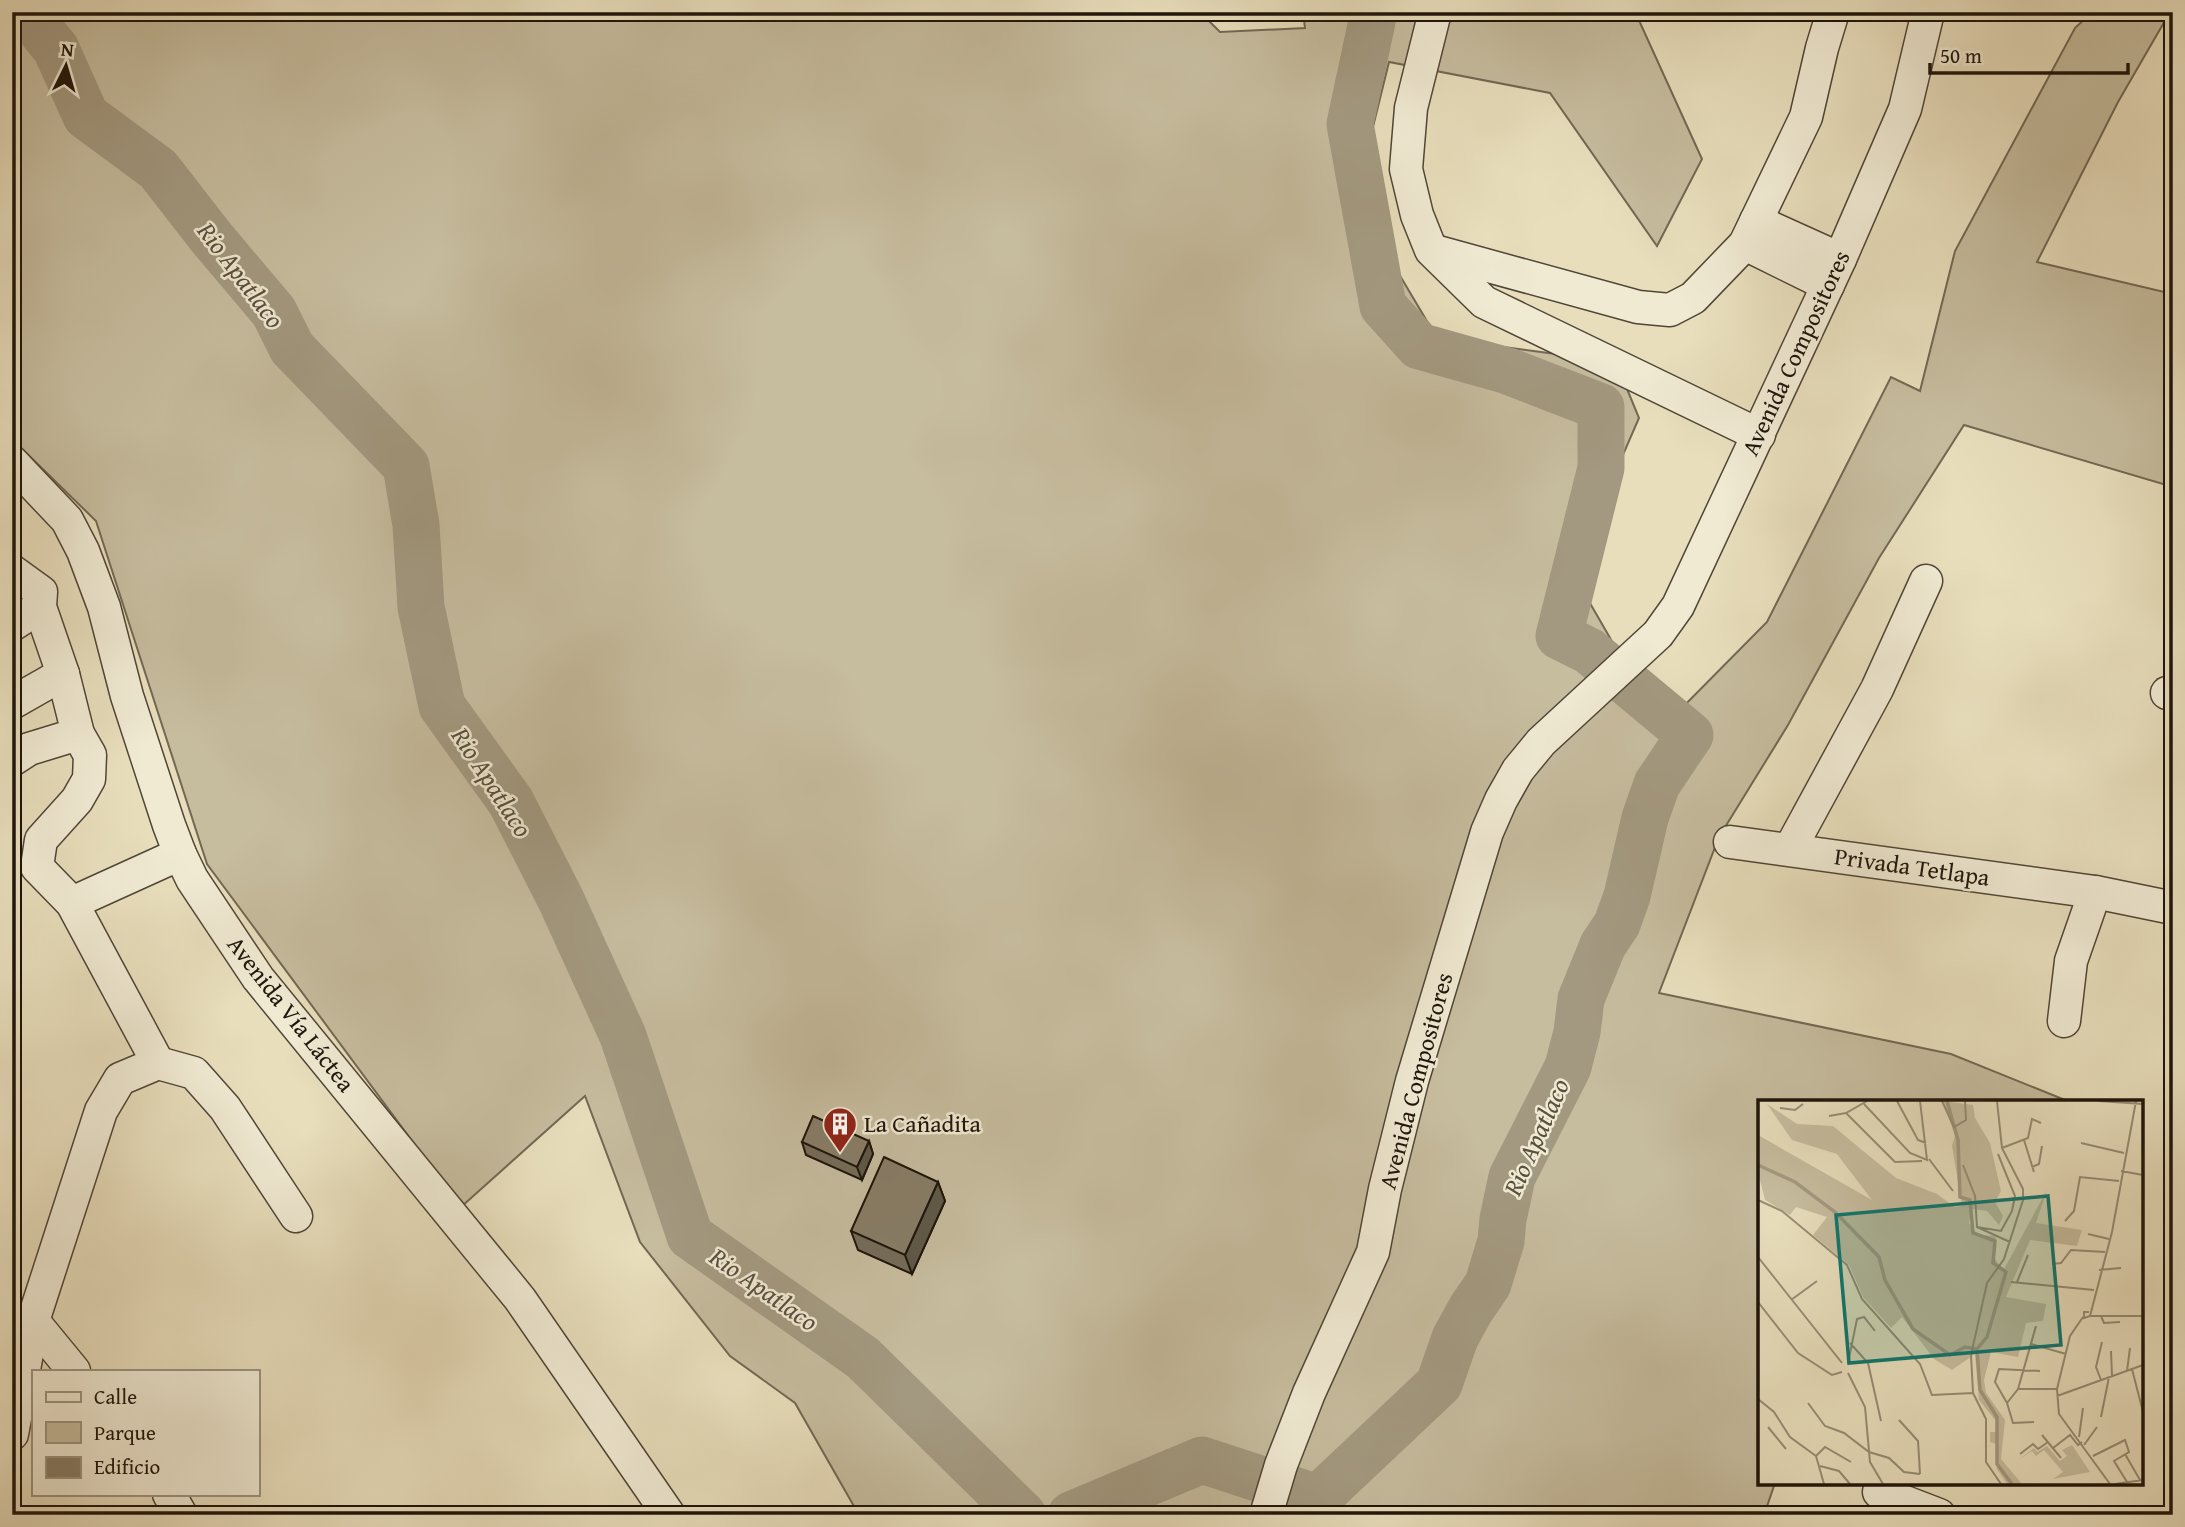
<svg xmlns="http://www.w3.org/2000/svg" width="2185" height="1527" viewBox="0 0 2185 1527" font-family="'Gentium Book Plus',serif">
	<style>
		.green { fill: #c6bc9e; stroke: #726854; stroke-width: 2 }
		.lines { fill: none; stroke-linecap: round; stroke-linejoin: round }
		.river { stroke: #a39980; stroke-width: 47 }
		.minor-casing { stroke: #504637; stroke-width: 35 }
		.minor { stroke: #f0ead3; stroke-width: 32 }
		.wall { fill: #746c59; stroke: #1e140b; stroke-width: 2 }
		.shaded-wall { fill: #5e5848; stroke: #1e140b; stroke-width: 2 }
		.building { fill: #877d67; stroke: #1e140b; stroke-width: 2 }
		.labels { text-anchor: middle; stroke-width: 5; stroke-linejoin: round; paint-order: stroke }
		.street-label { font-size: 24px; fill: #1e140b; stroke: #f0ead3 }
		.poi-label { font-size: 24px; fill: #1e140b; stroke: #f0ead3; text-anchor: start }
		.water-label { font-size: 26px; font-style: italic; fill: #5a5040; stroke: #f0ead3 }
		.inset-river { fill: none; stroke: #a39980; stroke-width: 3.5 }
		.inset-road { fill: none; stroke: #978d75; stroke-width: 2 }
		.view { fill: #0f766e; fill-opacity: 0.15; stroke: #0f766e; stroke-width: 3.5 }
		.inset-edge { fill: none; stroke: #1e140b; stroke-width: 3.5 }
	</style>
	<rect width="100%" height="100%" fill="#e8debc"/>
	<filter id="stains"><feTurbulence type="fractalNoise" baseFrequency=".00286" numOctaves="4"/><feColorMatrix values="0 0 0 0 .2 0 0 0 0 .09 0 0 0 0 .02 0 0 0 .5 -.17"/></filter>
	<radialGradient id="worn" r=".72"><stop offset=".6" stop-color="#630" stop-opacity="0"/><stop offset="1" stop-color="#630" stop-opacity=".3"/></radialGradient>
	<!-- green -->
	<polygon class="green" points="12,12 1200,12 1220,32 1305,28 1303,12 1639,12 1637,16 1702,159 1657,246 1550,93 1389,62 1355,200 1437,338 1616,362 1639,418 1572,572 1662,728 1767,622 1891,377 1920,391 1955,251 2075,28 2092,12 2170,12 2118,102 2037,262 2173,294 2173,487 1964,425 1879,558 1788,725 1719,837 1659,993 1951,1054 2065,1100 1760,1102 1760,1483 1775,1483 1764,1515 859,1515 795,1403 730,1356 640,1242 585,1096 461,1207 207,864 96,521 12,439"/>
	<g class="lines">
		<!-- river -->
		<g class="river">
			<polyline points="26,12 56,49 86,116 158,169 210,236 274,312 292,348 406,466 416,525 421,607 442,706 511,802 561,900 623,1036 690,1236 863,1358 1023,1515"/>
			<polyline points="1318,1498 1439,1384 1455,1338 1471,1309 1488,1284 1501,1241 1503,1219 1512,1177 1568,1067 1577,1032 1581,999 1603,945 1617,924 1627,896 1645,818 1657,784 1690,735 1589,651 1559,636 1601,468 1601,407 1508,371 1419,346 1383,306 1350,124 1374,12"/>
			<polyline points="1071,1515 1202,1460 1318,1498 1320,1503"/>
		</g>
		<!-- minor casing -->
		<g class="minor-casing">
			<g id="minor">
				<polyline points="1435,12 1411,108 1406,169 1417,215 1431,250 1484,302 1759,435"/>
				<polyline points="1756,221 1840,259"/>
				<polyline points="1745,244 1828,285"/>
				<polyline points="1434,251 1638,307 1670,310 1693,298 1745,244 1806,117 1822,48 1833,12"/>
				<polyline points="12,462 67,520 83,551 104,607 127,696 169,825 180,854 192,879 258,978 520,1299 669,1515"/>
				<polyline points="12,571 41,592 40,607 63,674 78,734 90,755 89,779 77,800 41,840 37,867 72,903 158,1063"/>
				<polyline points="12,625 40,607"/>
				<polyline points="2167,693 2173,693"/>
				<polyline points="12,703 63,674"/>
				<polyline points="12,760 29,749 78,734"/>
				<polyline points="1730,842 2095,892 2173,908"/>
				<polyline points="1790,849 1877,689 1926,581"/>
				<polyline points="72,903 180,854"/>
				<polyline points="2064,1021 2071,961 2095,892"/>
				<polyline points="33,1321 74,1371"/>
				<polyline points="12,1434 33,1321 101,1111 120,1079 158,1063 194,1073 225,1108 296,1216"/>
				<polyline points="1879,1492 1939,1515"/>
				<polyline points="169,1494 181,1515"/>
				<polyline points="1266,1515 1281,1465 1309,1393 1373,1252 1385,1189 1412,1081 1487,832 1501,800 1518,770 1541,742 1658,634 1678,606 1840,259 1905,109 1928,12"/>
			</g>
		</g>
		<!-- minor -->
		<use href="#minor" class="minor"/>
	</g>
	<!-- wall -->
	<g class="wall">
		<polygon points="869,1141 873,1154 862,1180 806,1155 802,1142"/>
		<polygon points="938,1182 945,1201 912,1274 858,1250 851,1231"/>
	</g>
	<!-- shaded-wall -->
	<g class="shaded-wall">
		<polygon points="869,1141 873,1154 862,1180 857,1167"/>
		<polygon points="938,1182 945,1201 912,1274 905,1255"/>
	</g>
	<!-- building -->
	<g class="building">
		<polygon points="813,1116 869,1141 857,1167 802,1142"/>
		<polygon points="884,1157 938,1182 905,1255 851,1231"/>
	</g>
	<!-- icons -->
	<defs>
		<g id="building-pin" transform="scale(1.75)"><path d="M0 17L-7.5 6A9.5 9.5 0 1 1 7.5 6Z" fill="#8f2418" stroke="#f0ead3"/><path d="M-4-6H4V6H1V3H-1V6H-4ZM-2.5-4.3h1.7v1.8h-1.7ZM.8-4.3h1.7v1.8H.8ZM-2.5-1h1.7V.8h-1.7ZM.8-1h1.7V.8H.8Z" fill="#fff"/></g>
	</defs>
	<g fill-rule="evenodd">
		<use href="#building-pin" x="840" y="1124"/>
	</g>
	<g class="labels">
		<!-- street labels -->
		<g class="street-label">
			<text transform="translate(1796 353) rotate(-65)" y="8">Avenida Compositores</text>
			<text transform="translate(1912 867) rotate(8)" y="8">Privada Tetlapa</text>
			<text transform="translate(291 1014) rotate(52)" y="8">Avenida Vía Láctea</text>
			<text transform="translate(1416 1081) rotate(-75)" y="8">Avenida Compositores</text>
		</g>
		<!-- poi labels -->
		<g class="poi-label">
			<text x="864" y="1132">La Cañadita</text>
		</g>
		<!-- water labels -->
		<g class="water-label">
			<text transform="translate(241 275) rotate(53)" y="9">Rio Apatlaco</text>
			<text transform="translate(492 782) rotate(57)" y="9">Rio Apatlaco</text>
			<text transform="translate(1536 1137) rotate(-66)" y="9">Rio Apatlaco</text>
			<text transform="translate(764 1289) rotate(35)" y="9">Rio Apatlaco</text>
		</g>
	</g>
	<!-- overview -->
	<g transform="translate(1758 1100)">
		<rect width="385" height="385" fill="#e8debc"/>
		<path d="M185 1 215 5 217 18 232 43 243 91 237 102 245 116 241 125 229 111 214 109 211 123 220 135 238 136 236 157 245 171 289 90 278 123 324 130 319 146 272 140 248 197 288 204 285 221 268 223 260 257 233 252 226 280 228 293 247 320 243 359 264 384H249L239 369 238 344 232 342V332H238V321L221 300 217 254 194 270 176 259 144 217 133 228 105 197 91 165 55 135 69 117 38 107 32 115 7 100 0 72V35L114 100 79 54 34 40 9 4 39 24 75 26 138 78 179 94 197 107 204 106 194 46 197 36ZM314 345 332 372 295 379 305 372 286 350 278 356 274 351 260 360 276 348 279 352 289 346 302 361 309 356 304 350Z" fill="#c6bc9e"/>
		<path class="inset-river" d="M189 1 200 40 202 97 212 100 215 133 237 141 235 163 248 172 229 237 219 249M0 65 37 82 77 112 121 157 127 180 155 229 192 255 207 247 219 249 222 290 239 317V364L254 384"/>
		<path class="inset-road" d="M139 1 160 40 168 43M184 1 196 27 208 20 207 1M239 1 244 48 265 89V100L246 159 229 183 213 255 215 293 228 319V362L243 384M341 1 385 4M106 4 152 53 169 60 162 1M22 8 37 10 45 4M88 13 137 62 164 61M71 16 88 13 109 1M266 40 276 72M323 43 366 53M244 48 270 38 274 19 283 23M171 59 195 91M205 65 217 96 219 127 252 142M274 67 281 64 284 46M363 71 385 75M0 100 24 111 89 165 104 199 162 264 174 295 215 293M307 121 316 111 322 77 361 81M219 127 243 131 254 111 257 96 240 54M330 134 351 139M0 157 84 263M294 164 303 163 313 150 347 152M341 170 363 168M253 182 336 190M259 182 270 155M33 200 59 181M0 202 40 253 74 275 84 272M331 212H326V218L332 216 354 132 378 1M332 216H385M343 216 346 223 362 222M325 217 312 236 299 289 301 314 352 384M92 243 110 263 123 321M273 244 308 254M353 251 354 276M90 263 99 219 106 217 117 231M374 269 385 312M369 271 372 248M90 273 107 307 112 362 125 384M343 280 338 267 344 242M260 289H299M299 296 385 265M0 299 16 312 32 337 58 356 66 384M50 303 67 326 86 333 111 352 131 358 146 372 162 374M249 303 260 289 278 226M249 303 237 282 241 269 282 271M249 303 255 323 276 322M343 317 351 277M141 320 160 341 162 374M10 327 28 349M284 335 303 358M321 337 325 308M326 345 339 327M295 348 312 335 320 345 324 342M262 354 275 344 280 349 290 342M367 354 382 380M58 356 67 347 93 362M335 356 367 340 371 352 356 361 369 382M62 366 81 371 92 384M357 384 385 380"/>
		<path class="view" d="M290 96 303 245 91 263 78 115Z"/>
		<rect width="385" height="385" class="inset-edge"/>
	</g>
	<!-- margin -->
	<rect width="2185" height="1527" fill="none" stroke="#e8debc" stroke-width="42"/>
	<rect x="14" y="14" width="2157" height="1499" fill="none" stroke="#1e140b" stroke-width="3.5"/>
	<rect x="21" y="21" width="2143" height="1485" fill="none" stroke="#1e140b" stroke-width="2"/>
	<!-- legend -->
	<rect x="32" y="1370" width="228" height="126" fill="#f0ead3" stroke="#9c9483" stroke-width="2"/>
	<rect x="46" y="1392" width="35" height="10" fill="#f0ead3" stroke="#9c9483" stroke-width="2"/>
	<text x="94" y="1404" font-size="21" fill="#1e140b">Calle</text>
	<rect x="46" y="1422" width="35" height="21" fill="#c6bc9e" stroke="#9c9483" stroke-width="2"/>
	<text x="94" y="1440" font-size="21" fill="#1e140b">Parque</text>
	<rect x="46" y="1457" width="35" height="21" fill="#877d67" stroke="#9c9483" stroke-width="2"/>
	<text x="94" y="1474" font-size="21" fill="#1e140b">Edificio</text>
	<!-- north arrow -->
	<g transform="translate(66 66) rotate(5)" stroke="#f0ead3" stroke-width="5" paint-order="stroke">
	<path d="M0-5L12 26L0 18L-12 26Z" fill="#1e140b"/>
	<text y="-10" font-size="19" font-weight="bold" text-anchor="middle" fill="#1e140b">N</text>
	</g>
	<!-- scale -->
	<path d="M1930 63v10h198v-10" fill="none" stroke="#1e140b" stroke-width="3.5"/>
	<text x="1940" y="63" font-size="21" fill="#1e140b" stroke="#f0ead3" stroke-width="5" paint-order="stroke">50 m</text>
	<rect width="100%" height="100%" filter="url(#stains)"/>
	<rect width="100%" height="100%" fill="url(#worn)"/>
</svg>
